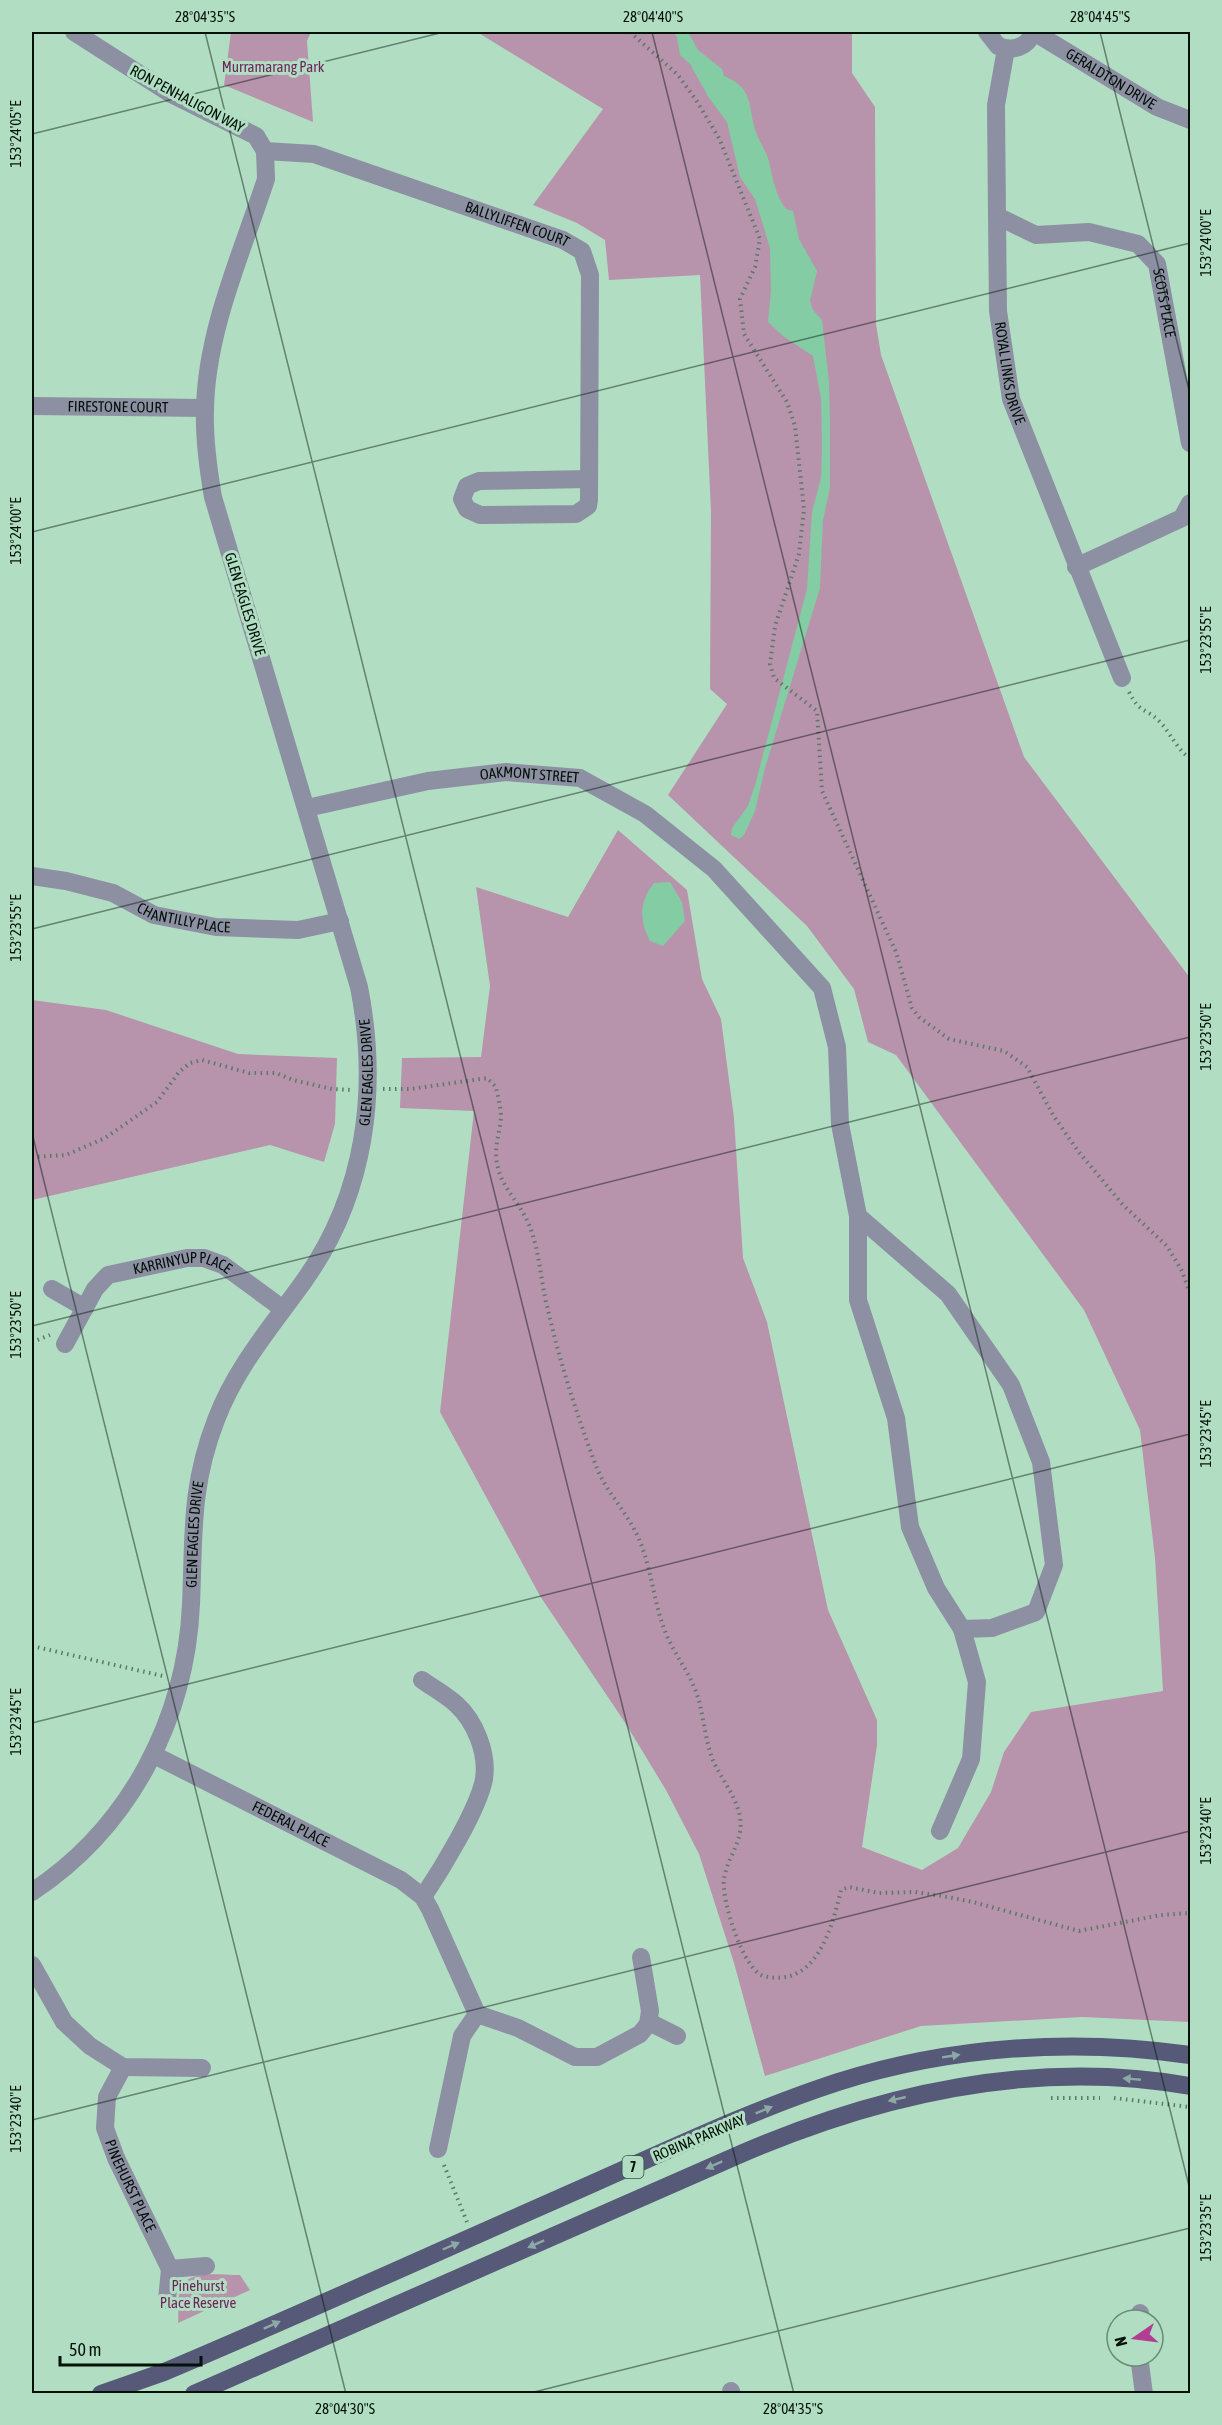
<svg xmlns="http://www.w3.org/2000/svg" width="1222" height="2425" viewBox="0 0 1222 2425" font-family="'Asap Condensed',sans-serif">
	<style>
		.green { fill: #b893ac }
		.water { fill: #84cca4 }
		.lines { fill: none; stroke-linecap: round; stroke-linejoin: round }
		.path { stroke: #5b7968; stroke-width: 4; stroke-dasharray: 1.5 4.5; stroke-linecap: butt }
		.minor { stroke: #8d90a2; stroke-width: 18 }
		.major { stroke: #565a78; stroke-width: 18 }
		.oneway { fill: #8da9a5 }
		.ticks { fill: none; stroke: #031109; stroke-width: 1.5; stroke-opacity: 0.45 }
		.labels { text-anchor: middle; stroke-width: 6; stroke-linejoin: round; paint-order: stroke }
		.shield { fill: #b1dec3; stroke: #374e41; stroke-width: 1.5 }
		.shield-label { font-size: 14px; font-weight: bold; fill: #031109 }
		.park-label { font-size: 15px; fill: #6e255c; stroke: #b1dec3 }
		.street-label { font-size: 15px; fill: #031109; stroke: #b1dec3 }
		.neatline { fill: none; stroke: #031109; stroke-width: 2 }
		.ticks-label { font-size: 15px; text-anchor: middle; fill: #031109 }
	</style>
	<rect width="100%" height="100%" fill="#b1dec3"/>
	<!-- green -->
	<g class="green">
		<polygon points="231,32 311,32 307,41 313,122 224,85"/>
		<polygon points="477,32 852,32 852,73 875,107 876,324 881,355 1024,757 1190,978 1190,2022 1082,2017 921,2026 765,2076 734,1963 699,1854 666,1790 624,1721 540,1596 440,1412 474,1111 400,1108 402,1058 481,1057 490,986 476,887 568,917 618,830 687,890 702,979 721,1019 734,1118 743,1258 767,1322 828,1610 877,1720 877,1745 862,1847 922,1870 958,1848 991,1792 1004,1752 1031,1712 1163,1691 1155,1558 1140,1430 1084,1310 896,1055 868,1042 854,989 807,926 668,795 727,704 710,689 711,512 700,275 609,280 605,240 577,223 533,205 603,109"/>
		<polygon points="32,1000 106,1010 238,1054 337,1058 335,1124 324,1162 270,1145 32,1200"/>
		<path d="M240 2275 250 2290 178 2323C179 2313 177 2300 180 2290 185 2269 223 2275 240 2275Z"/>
	</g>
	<!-- water -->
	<g class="water">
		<path d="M673 32H688L698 50 722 69 724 76C755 89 747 106 756 132 759 142 767 152 769 162 773 178 775 195 786 209L793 211 799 239 817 271 810 301 813 310 822 320 829 382 830 427V488L823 520 820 588 765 768 755 811 744 835 739 839 731 835 732 828 748 806 755 785 807 589 812 512 821 478 822 448 821 399 813 356 783 336 768 322 771 291 770 248 760 215 755 199 740 177 727 122 709 98 690 64 680 55 677 37Z"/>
		<path d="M670 882 682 902 685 921 663 946 650 941C639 920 639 901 654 883Z"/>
	</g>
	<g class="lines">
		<!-- path -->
		<g class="path">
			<polyline points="630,32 678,75 696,100 719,138 760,239 755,267 740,299 744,334 787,402 795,426 804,509 799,554 775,626 770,664 774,678 817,711 822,791 896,952 912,1008 919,1017 949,1039 1004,1051 1027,1067 1053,1115 1078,1151 1123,1205 1167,1246 1182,1271 1190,1293"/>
			<path d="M1129 692C1140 714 1145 707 1159 721 1171 733 1176 749 1190 758"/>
			<path d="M383 1089H411L487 1078 496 1087C498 1097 501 1108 501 1119 499 1136 493 1150 498 1168 503 1190 524 1207 531 1230 540 1255 541 1284 548 1310 560 1363 577 1415 596 1466 606 1492 627 1512 638 1537 652 1568 653 1601 665 1631 675 1657 694 1677 700 1705 704 1722 706 1741 712 1758 720 1778 736 1795 740 1817 744 1841 727 1857 724 1879 721 1899 743 1971 764 1976 816 1989 832 1928 841 1890L849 1887 879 1893 915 1892 942 1896 973 1902 1079 1931 1161 1915 1190 1913"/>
			<polyline points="32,1157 66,1155 105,1138 157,1102 179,1072 190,1063 202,1060 249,1073 276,1073 293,1080 332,1089 351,1090"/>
			<polyline points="32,1342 50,1335"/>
			<polyline points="32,1646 163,1676"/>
			<polyline points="1051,2098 1100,2098"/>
			<polyline points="1114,2098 1190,2107"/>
			<polyline points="444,2165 467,2222"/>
		</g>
		<!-- minor -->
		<g class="minor">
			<path d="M987 32 998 46C1014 52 1027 47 1034 32"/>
			<path id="s1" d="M1034 32 1157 107 1190 120"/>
			<path id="s2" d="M1006 49 996 105 997 216 998 311 1011 399 1122 678"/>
			<path id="s3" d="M265 151 314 154 563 240 582 251 590 275 589 500 588 506 576 514 480 515 467 509 462 499 467 486 479 481 589 479"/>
			<path id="s4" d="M997 216 1036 235 1089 232 1138 244 1157 264 1190 443"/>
			<path id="s5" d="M32 406 205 408"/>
			<polyline points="1076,567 1182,518 1190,503"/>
			<path id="s6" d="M307 808 428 781 506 772 580 778 645 814 714 869 822 988 837 1047 840 1124 858 1216"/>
			<path id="s7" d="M32 876 66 881 113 893 154 915 216 927 298 930 340 921"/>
			<polygon points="858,1216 948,1294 1011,1385 1041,1462 1054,1565 1036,1612 992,1628 962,1629 936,1588 910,1527 896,1418 858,1300"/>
			<polyline points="52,1289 85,1308"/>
			<path id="s8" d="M65 1344 95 1289 108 1275 187 1258H204L223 1265 283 1309"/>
			<path d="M422 1680C433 1688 446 1695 456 1704 475 1721 488 1753 484 1779 478 1810 441 1870 423 1897"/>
			<path id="s9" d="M154 1755 401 1880 423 1897 430 1909 477 2014 462 2036 438 2149"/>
			<polyline points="940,1831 971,1759 977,1682 962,1629"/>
			<path id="s10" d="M32 1892C129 1828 186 1720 191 1604 194 1535 190 1487 216 1420 236 1367 272 1326 304 1281 366 1194 379 1089 359 987L213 497C208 468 204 440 205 410 206 331 242 253 266 179L265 151 256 136 171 94 74 32"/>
			<polyline points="32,1965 64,2022 90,2046 123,2067 202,2068"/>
			<polyline points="477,2014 518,2028 575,2057 597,2057 640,2034 648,2024 650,2011 641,1957"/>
			<polyline points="649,2022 677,2036"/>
			<path id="s11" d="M123 2067 107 2097 105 2128 116 2158 170 2269"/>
			<polyline points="167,2300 170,2269 206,2266"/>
			<polyline points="1140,2320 1140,2313"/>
			<polyline points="1139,2356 1144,2394"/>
			<polyline points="731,2391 732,2394"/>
		</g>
		<!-- major -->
		<g class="major">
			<path d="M101 2394 164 2372C297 2316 428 2256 560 2198 652 2158 743 2113 838 2082 951 2046 1074 2038 1190 2055"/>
			<path d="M194 2394 743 2153C883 2093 1038 2059 1190 2086"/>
		</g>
	</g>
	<!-- one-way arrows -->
	<defs><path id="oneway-solid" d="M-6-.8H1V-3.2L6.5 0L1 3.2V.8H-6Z" transform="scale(1.5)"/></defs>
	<g class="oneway">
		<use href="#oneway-solid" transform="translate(951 2056) rotate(-9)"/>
		<use href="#oneway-solid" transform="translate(1132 2079) rotate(-175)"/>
		<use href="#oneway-solid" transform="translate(897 2099) rotate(167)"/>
		<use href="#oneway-solid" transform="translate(764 2110) rotate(-22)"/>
		<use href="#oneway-solid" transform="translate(714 2165) rotate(156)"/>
		<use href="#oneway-solid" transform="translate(536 2244) rotate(156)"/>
		<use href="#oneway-solid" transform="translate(451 2246) rotate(-23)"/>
		<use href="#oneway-solid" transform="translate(272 2325) rotate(-24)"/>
	</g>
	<!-- ticks -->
	<path class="ticks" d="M205 32 794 2394M652 32 1190 2190M1100 32 1190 394M32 134 444 32M32 532 1190 243M32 929 1190 640M32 1133 346 2394M32 1326 1190 1037M32 1723 1190 1434M32 2120 1190 1831M526 2394 1190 2228"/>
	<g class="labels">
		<!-- shield labels -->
		<rect class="shield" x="622.5" y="2156" width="21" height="22" rx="4.5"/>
		<g class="shield-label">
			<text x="633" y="2172">7</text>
		</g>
		<!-- park labels -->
		<g class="park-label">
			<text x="273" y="72">Murramarang Park</text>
			<text x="198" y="2291">Pinehurst<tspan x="198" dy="17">Place Reserve</tspan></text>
		</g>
		<!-- street labels -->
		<g class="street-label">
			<text dy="5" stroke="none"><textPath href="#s1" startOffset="90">GERALDTON DRIVE</textPath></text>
			<text transform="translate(187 99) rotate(28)" y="5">RON PENHALIGON WAY</text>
			<text dy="5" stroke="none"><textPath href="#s3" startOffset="264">BALLYLIFFEN COURT</textPath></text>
			<text dy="5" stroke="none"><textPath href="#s4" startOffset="214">SCOTS PLACE</textPath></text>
			<text dy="5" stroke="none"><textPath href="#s2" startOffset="326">ROYAL LINKS DRIVE</textPath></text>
			<text dy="5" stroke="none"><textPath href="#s5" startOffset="86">FIRESTONE COURT</textPath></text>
			<text transform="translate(245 604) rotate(73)" y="5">GLEN EAGLES DRIVE</text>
			<text dy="5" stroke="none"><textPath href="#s6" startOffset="226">OAKMONT STREET</textPath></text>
			<text dy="5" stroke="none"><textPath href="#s7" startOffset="159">CHANTILLY PLACE</textPath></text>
			<text dy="5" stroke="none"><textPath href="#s10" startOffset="915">GLEN EAGLES DRIVE</textPath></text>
			<text dy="5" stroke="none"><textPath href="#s8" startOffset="158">KARRINYUP PLACE</textPath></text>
			<text dy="5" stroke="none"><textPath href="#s10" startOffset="411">GLEN EAGLES DRIVE</textPath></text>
			<text dy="5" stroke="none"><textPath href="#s9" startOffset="153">FEDERAL PLACE</textPath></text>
			<text transform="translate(699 2138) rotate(-23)" y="5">ROBINA PARKWAY</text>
			<text dy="5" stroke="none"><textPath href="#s11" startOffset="128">PINEHURST PLACE</textPath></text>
		</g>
	</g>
	<!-- border -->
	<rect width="1222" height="2425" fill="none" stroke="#b1dec3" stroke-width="66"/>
	<!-- north arrow -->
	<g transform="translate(1135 2338) rotate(256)"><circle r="28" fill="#b1dec3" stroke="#6b8c79" stroke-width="1.5"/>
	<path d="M0-4.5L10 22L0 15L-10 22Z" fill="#b23d95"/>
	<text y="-9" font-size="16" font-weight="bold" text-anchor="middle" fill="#031109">N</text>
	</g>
	<!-- scale -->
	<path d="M60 2356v9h141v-9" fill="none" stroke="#031109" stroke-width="3"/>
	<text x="69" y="2356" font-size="18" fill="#031109" stroke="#b1dec3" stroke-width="4.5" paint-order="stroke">50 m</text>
	<rect x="33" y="33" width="1156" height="2359" class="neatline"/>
	<g class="ticks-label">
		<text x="205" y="22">28°04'35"S</text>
		<text x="653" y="22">28°04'40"S</text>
		<text x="1100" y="22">28°04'45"S</text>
		<text transform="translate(16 134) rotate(-90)" y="5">153°24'05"E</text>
		<text transform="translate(1206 243) rotate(-90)" y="5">153°24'00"E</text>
		<text transform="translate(16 531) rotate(-90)" y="5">153°24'00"E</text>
		<text transform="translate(1206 640) rotate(-90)" y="5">153°23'55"E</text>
		<text transform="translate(16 928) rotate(-90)" y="5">153°23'55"E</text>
		<text transform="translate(1206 1037) rotate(-90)" y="5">153°23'50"E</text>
		<text transform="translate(16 1325) rotate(-90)" y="5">153°23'50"E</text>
		<text transform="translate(1206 1434) rotate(-90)" y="5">153°23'45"E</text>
		<text transform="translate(16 1722) rotate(-90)" y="5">153°23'45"E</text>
		<text transform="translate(1206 1831) rotate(-90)" y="5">153°23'40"E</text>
		<text transform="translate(16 2119) rotate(-90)" y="5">153°23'40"E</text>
		<text transform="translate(1206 2228) rotate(-90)" y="5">153°23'35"E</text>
		<text x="345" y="2414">28°04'30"S</text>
		<text x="793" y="2414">28°04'35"S</text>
	</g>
</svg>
